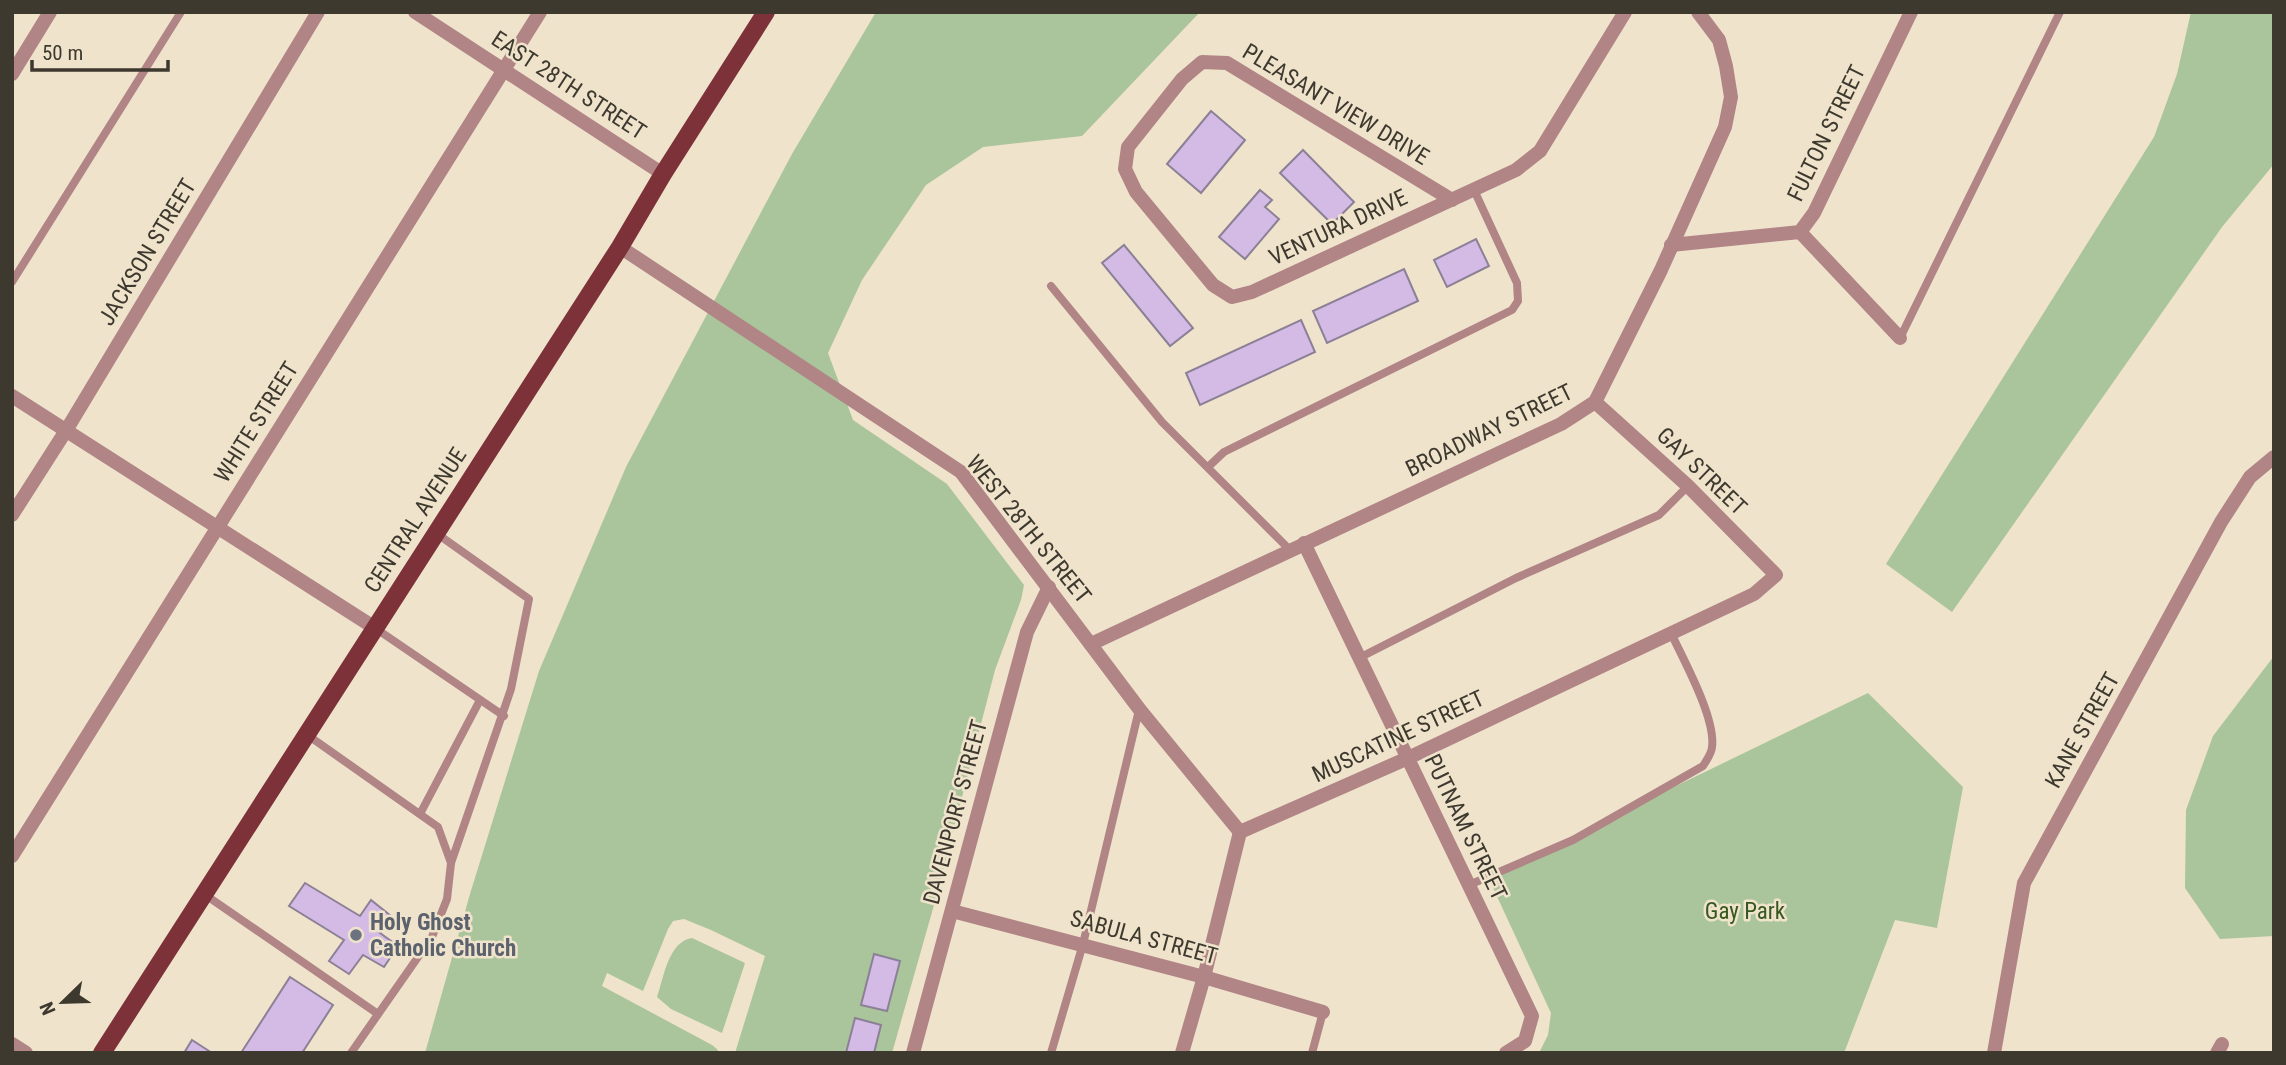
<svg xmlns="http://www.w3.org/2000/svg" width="2286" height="1065" viewBox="0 0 2286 1065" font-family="'Roboto Condensed',sans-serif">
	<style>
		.green { fill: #aac49b }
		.building { fill: #d3bbe6; stroke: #8c8096; stroke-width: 2 }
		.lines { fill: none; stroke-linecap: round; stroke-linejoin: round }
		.service { stroke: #b18486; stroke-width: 8 }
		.minor { stroke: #b18486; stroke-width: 14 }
		.tertiary { stroke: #b18486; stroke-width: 14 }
		.primary { stroke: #7d323a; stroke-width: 18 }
		.worship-dot { fill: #6b7280; stroke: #efe3cb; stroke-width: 2.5 }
		.labels { text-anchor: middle; stroke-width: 5; stroke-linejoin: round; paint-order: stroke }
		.street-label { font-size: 23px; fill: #3e392f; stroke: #efe3cb }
		.park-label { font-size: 23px; fill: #36581f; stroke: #efe3cb }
		.worship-label { font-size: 23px; font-weight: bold; fill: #5b616d; stroke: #efe3cb; text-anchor: start }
	</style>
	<rect width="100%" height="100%" fill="#efe3cb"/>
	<!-- green -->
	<g class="green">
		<polygon points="876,12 1200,12 1082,136 983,147 926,185 862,280 828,353 853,420 947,484 1024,585 1021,600 995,670 934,905 892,1053 735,1053 765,956 711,930 684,919 673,921 668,929 643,991 607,973 602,986 712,1045 718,1050 717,1053 425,1053 470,894 539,671 626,467 792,154"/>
		<polygon points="2191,12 2274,12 2274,164 2222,227 1952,612 1886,564 2154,137 2177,74"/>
		<polygon points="2274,656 2274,936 2220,939 2185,888 2186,810 2213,736"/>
		<polygon points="1868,693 1963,787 1937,928 1895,920 1844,1053 1539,1053 1548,1035 1551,1013 1488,877"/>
		<path d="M692 938 745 963 722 1033 671 1009 657 997C664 977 668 942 692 938Z"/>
	</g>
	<!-- building -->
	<g class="building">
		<polygon points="1211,111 1245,140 1201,193 1167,164"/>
		<polygon points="1303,150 1354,202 1332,224 1280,173"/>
		<polygon points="1260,190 1272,200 1265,207 1279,219 1245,259 1219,237"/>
		<polygon points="1476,239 1489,266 1447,287 1434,260"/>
		<polygon points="1124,245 1193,328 1170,346 1102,263"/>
		<polygon points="1404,269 1418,301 1327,343 1313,311"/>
		<polygon points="1301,320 1315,352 1200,405 1186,373"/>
		<polygon points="305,883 360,916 371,900 391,916 380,933 398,946 384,967 363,955 349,974 329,961 344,940 289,906"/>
		<polygon points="874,954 900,961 887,1011 861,1005"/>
		<polygon points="290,977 333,1005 302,1053 241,1053"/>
		<polygon points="855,1018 881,1025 874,1053 846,1053"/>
		<polygon points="192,1040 212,1053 184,1053"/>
	</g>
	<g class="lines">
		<!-- service -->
		<g class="service">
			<polyline points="12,282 181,12"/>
			<polyline points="1051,286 1162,422 1290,550"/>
			<polyline points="1900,338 2060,12"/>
			<polyline points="1208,467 1224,452 1512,310 1518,301 1517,283 1474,190"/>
			<polyline points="375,628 504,716"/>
			<polyline points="1359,658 1516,578 1659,515 1688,486"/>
			<polyline points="306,734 438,827 451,863"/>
			<polyline points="420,814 480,700"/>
			<path d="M1469 885 1573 840 1703 766C1706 761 1712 753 1712 747 1716 718 1683 659 1671 633"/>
			<polyline points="204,894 378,1014"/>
			<polyline points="351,1053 432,937 447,899 451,863 511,689 529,599 436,533"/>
			<polyline points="1051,1053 1083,944 1139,710"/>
			<polyline points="1312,1053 1323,1012"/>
		</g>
		<!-- minor -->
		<g class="minor">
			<polyline points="415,12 663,174"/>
			<polyline points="12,74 50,12"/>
			<polyline points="1452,200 1227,63 1202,62 1182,79 1128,147 1125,169 1136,192 1213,285 1232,297 1252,292 1516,170 1540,151 1625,12"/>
			<polyline points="1800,232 1900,338"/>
			<polyline points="1671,245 1800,232 1814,213 1911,12"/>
			<polyline points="620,247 961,472 1140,710 1240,832"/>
			<polyline points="12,396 375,628"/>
			<polyline points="12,515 67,429 318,12"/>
			<polyline points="1304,543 1532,1016 1525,1041 1506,1053"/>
			<polyline points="1091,644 1561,424 1595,402 1661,270 1725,127 1731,97 1726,66 1719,40 1698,12"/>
			<polyline points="12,856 540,12"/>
			<polyline points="952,911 1204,977 1323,1012"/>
			<polyline points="12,1044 26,1053"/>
			<polyline points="913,1053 1027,632 1049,587"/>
			<polyline points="1182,1053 1204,977 1240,832 1408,758 1754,594 1776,575 1688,486 1595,402"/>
			<polyline points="2217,1053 2222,1044"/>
		</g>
		<!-- tertiary -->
		<polyline class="tertiary" points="1994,1053 2024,883 2221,522 2250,477 2274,457"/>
		<!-- primary -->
		<polyline class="primary" points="102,1053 620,247 663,174 766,12"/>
	</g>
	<!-- markers -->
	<circle class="worship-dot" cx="356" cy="935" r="7"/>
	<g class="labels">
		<!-- street labels -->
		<g class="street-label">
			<text transform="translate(569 85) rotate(33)" y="8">EAST 28TH STREET</text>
			<text transform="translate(1336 104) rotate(31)" y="8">PLEASANT VIEW DRIVE</text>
			<text transform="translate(1826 133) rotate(-64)" y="8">FULTON STREET</text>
			<text transform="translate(1338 227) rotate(-25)" y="8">VENTURA DRIVE</text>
			<text transform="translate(147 252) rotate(-59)" y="8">JACKSON STREET</text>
			<text transform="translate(256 422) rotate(-58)" y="8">WHITE STREET</text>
			<text transform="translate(1489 430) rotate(-26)" y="8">BROADWAY STREET</text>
			<text transform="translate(1702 471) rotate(44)" y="8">GAY STREET</text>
			<text transform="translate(415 520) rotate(-57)" y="8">CENTRAL AVENUE</text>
			<text transform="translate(1029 529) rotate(51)" y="8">WEST 28TH STREET</text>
			<text transform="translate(2082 730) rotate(-61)" y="8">KANE STREET</text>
			<text transform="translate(1398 736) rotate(-25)" y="8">MUSCATINE STREET</text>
			<text transform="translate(955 812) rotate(-75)" y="8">DAVENPORT STREET</text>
			<text transform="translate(1466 827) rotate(64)" y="8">PUTNAM STREET</text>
			<text transform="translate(1144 937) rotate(15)" y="8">SABULA STREET</text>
		</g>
		<!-- park labels -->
		<g class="park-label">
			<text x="1745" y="919">Gay Park</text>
		</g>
		<!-- worship labels -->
		<g class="worship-label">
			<text x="370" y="930">Holy Ghost<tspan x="370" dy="26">Catholic Church</tspan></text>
		</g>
	</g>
	<!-- border -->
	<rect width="2286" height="1065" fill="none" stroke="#3e392f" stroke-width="28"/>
	<!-- north arrow -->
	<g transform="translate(63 1002) rotate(247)" stroke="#efe3cb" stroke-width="5" paint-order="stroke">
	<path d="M0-5L12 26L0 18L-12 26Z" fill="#3e392f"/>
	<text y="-10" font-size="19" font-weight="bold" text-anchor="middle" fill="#3e392f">N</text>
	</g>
	<!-- scale -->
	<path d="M32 60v10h136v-10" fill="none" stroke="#3e392f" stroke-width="3.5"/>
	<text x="42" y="60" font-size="21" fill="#3e392f" stroke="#efe3cb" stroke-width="5" paint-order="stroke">50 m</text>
</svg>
